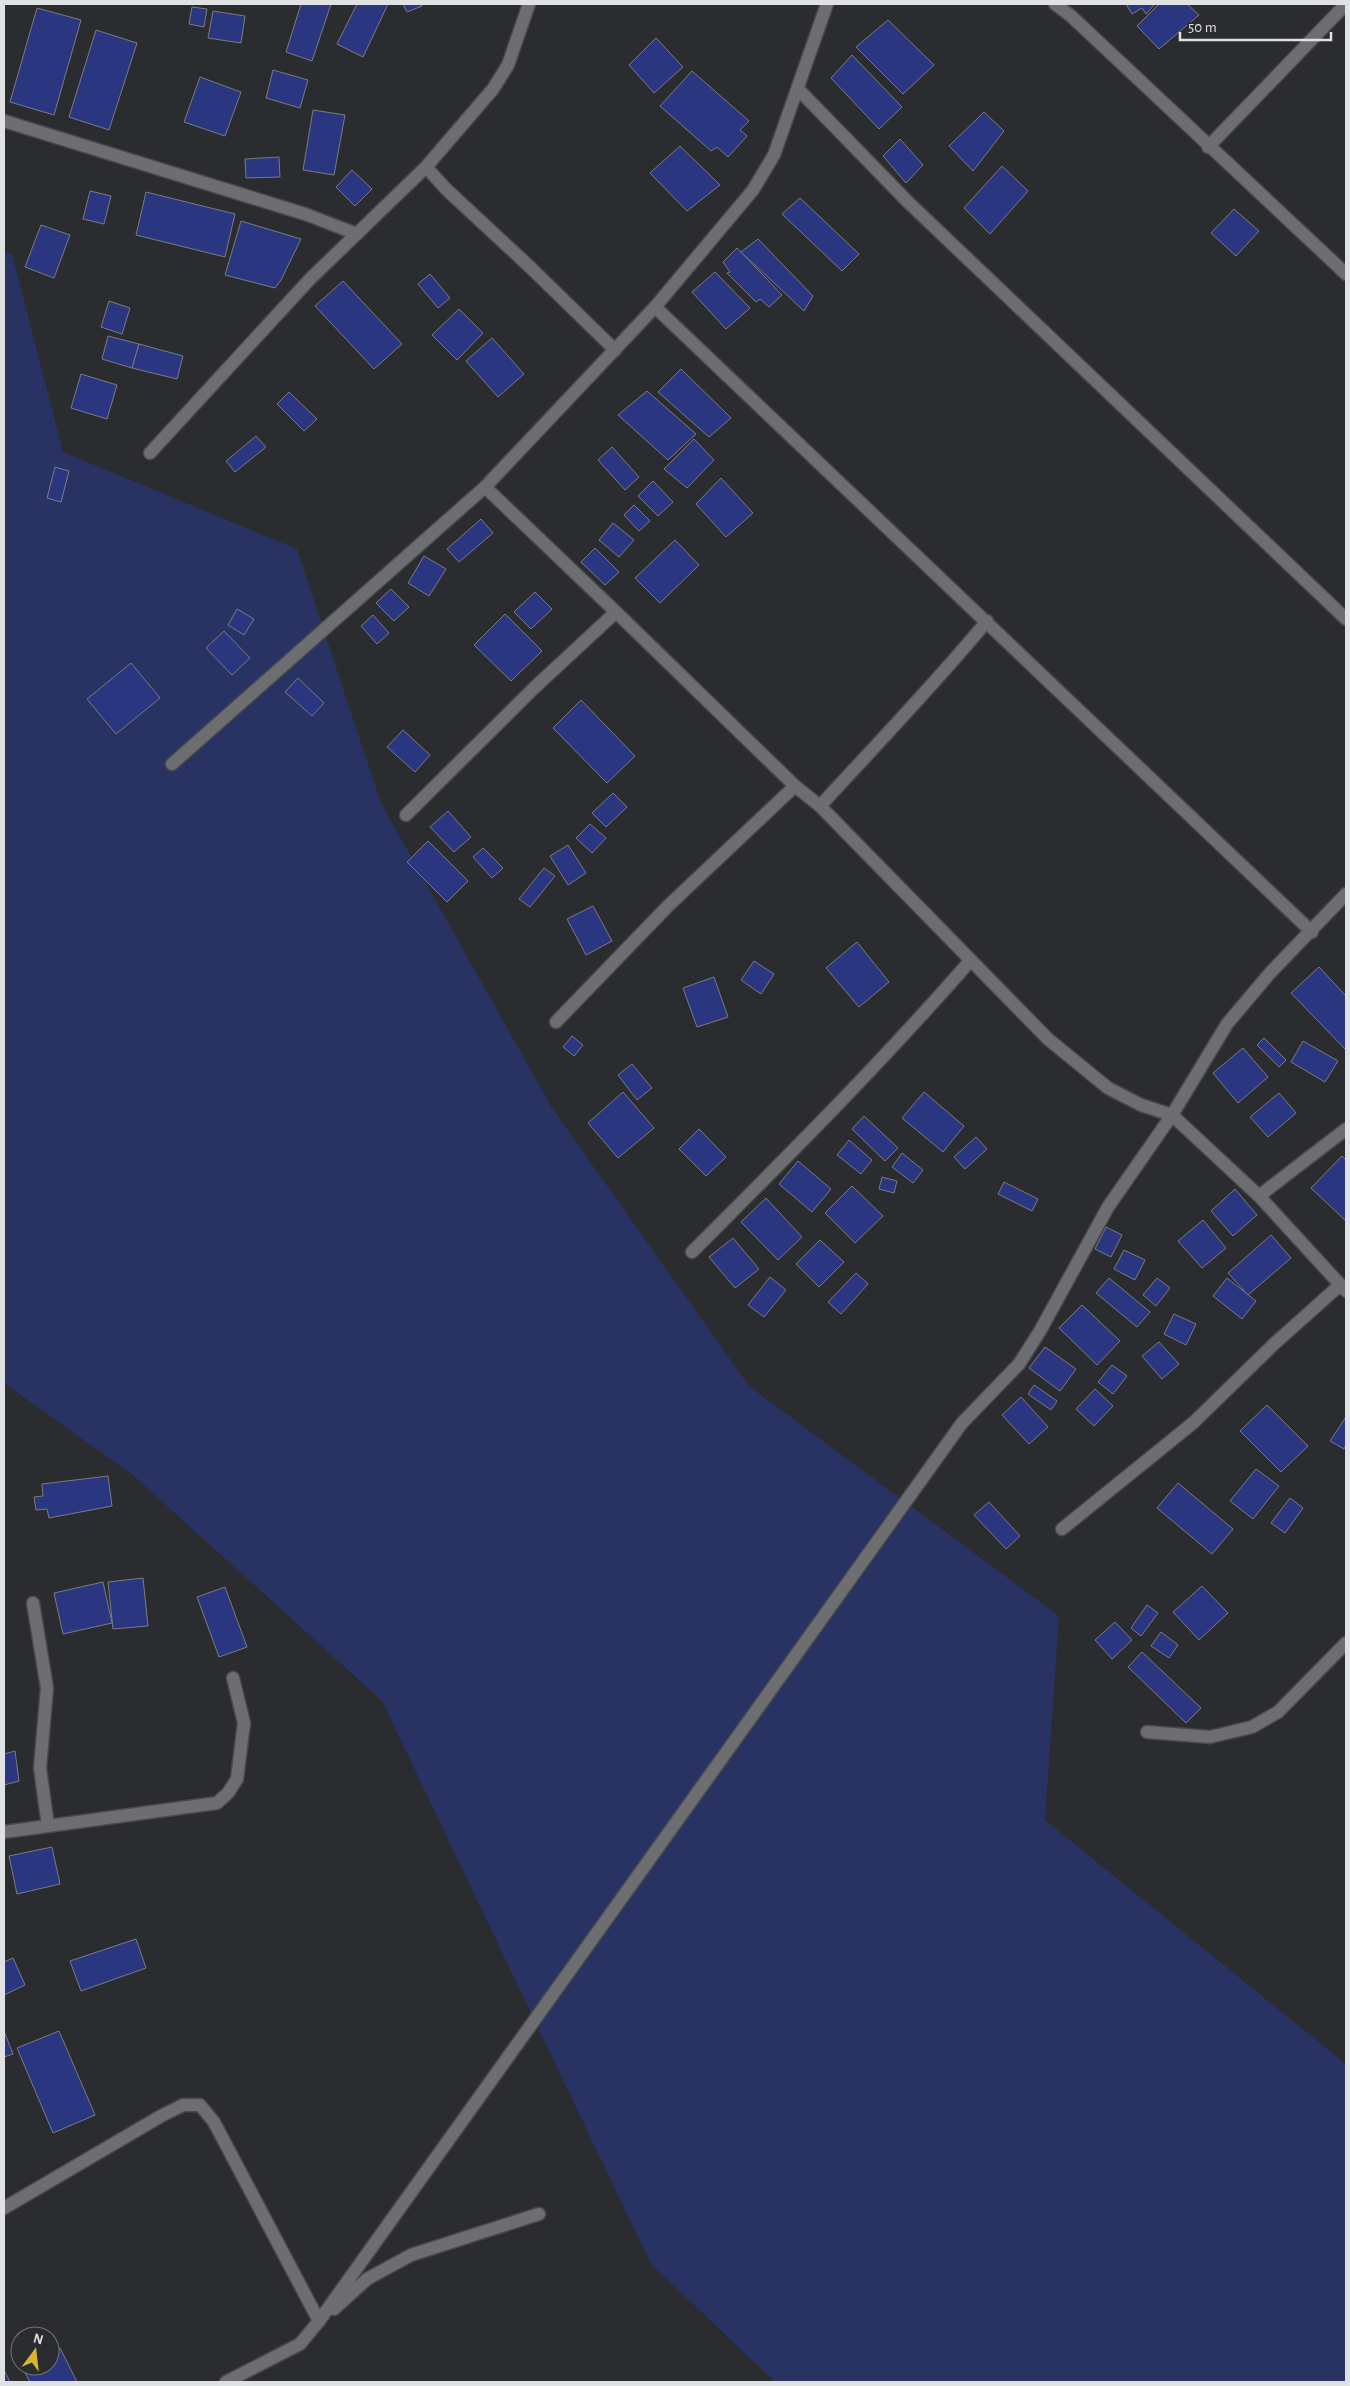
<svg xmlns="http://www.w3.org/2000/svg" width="1350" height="2386" viewBox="0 0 1350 2386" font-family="'Alegreya Sans',sans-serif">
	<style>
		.green { fill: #283263 }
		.building { fill: #2b3680; stroke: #7b7c7f }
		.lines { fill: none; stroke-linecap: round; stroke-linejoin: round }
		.minor-casing { stroke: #49494c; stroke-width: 15 }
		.minor { stroke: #6d6e71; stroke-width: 12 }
	</style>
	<rect width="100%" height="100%" fill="#2b2c2f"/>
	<!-- green -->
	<polygon class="green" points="4,252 12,254 63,452 297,549 381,803 552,1108 749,1386 1059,1616 1045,1820 1346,2064 1346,2382 775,2382 651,2264 382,1701 134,1476 4,1383"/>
	<!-- building -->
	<g class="building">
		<polygon points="301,4 331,4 312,61 286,52"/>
		<polygon points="357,4 388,4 363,57 337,44"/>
		<polygon points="403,4 421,4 422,6 407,12"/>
		<polygon points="1126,4 1155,4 1146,14 1142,8 1132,14"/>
		<polygon points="1159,4 1187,4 1199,15 1159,49 1137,26"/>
		<polygon points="192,7 207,9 204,27 189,24"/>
		<polygon points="37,8 81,20 54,115 10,102"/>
		<polygon points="213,11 245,16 241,43 208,38"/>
		<polygon points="888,20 934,65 903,94 856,47"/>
		<polygon points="96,30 137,43 109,130 69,117"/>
		<polygon points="656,38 683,67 654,93 629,65"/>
		<polygon points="852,55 902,107 879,129 831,78"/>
		<polygon points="273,70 308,80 300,108 266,98"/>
		<polygon points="692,71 749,121 740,130 747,136 728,157 717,147 711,151 660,106"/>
		<polygon points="200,77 241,92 225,136 184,122"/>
		<polygon points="313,110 345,115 334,175 303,170"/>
		<polygon points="984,112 1004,131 973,171 949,146"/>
		<polygon points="900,139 923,165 906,183 883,156"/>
		<polygon points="680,146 720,185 687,211 650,173"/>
		<polygon points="279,157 280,177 246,178 245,159"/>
		<polygon points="1002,166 1028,191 990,234 964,208"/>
		<polygon points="352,170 372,189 355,206 336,187"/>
		<polygon points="90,191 111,196 104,224 83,219"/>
		<polygon points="146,192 235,214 225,257 136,235"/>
		<polygon points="800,198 859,254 842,271 782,214"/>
		<polygon points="1234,209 1259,231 1236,256 1211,233"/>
		<polygon points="241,221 301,239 281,280 275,288 225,275"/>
		<polygon points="41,225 70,235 54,278 25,267"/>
		<polygon points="758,239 813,296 804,311 741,252"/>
		<polygon points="737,248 782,295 769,307 760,299 756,302 727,273 730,272 723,262"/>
		<polygon points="715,272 750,308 726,329 692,292"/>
		<polygon points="430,274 450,298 438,308 418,284"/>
		<polygon points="343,281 402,344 374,369 315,306"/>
		<polygon points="109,301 130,308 122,334 101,327"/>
		<polygon points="459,309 483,333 457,360 432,335"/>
		<polygon points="108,336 139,344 132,368 102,359"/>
		<polygon points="492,338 524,374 498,397 466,361"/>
		<polygon points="139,344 183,356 177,379 132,368"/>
		<polygon points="681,369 731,418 709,437 658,392"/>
		<polygon points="81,374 117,385 107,419 71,408"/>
		<polygon points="647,391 696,434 668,460 618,415"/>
		<polygon points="289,392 317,419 304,431 277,404"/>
		<polygon points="256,436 266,447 235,472 226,461"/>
		<polygon points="694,439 714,460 687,488 664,469"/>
		<polygon points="612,447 639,477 625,490 598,460"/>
		<polygon points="55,467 69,471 61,502 47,498"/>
		<polygon points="721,478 753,513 726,537 696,504"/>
		<polygon points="653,481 673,502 658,516 638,496"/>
		<polygon points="634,505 650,521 639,531 624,515"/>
		<polygon points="481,519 493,533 459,562 447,549"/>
		<polygon points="613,523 634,540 619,557 599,540"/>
		<polygon points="675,540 699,565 660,603 635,578"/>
		<polygon points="595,548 619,572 605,585 581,562"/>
		<polygon points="424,556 446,569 429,596 408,583"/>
		<polygon points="391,589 409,607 394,621 376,603"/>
		<polygon points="535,592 552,609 531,629 514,612"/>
		<polygon points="237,609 254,619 244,635 228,625"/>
		<polygon points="505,614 542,651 511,681 474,645"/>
		<polygon points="373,615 389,633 377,644 361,626"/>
		<polygon points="224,631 250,658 232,675 206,648"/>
		<polygon points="131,663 160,698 116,734 87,699"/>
		<polygon points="298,678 324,703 312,716 285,692"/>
		<polygon points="581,700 635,756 607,783 553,728"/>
		<polygon points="403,730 430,755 415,772 387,747"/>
		<polygon points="613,793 627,807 606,827 592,813"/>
		<polygon points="448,811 471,837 454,852 430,827"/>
		<polygon points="590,824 606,838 592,853 576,838"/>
		<polygon points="428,841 468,881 447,902 407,862"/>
		<polygon points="568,845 586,873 568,885 550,856"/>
		<polygon points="483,848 503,868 492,878 473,857"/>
		<polygon points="544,868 555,876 530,907 519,899"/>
		<polygon points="593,906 612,941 586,955 567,919"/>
		<polygon points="857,942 889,982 859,1007 826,968"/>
		<polygon points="754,961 774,974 761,994 741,980"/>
		<polygon points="1319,967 1346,996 1346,1050 1291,993"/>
		<polygon points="714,977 728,1017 697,1027 683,988"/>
		<polygon points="572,1036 583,1045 574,1056 563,1047"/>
		<polygon points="1264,1038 1286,1060 1279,1067 1257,1045"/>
		<polygon points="1303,1041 1338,1061 1325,1082 1291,1062"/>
		<polygon points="1243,1048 1268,1077 1238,1103 1213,1073"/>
		<polygon points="632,1064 652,1088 637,1100 618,1075"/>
		<polygon points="623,1092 654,1128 618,1158 588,1123"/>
		<polygon points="924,1092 964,1126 943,1152 902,1118"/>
		<polygon points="1279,1093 1296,1113 1268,1137 1250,1117"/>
		<polygon points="864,1116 898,1148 885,1161 852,1129"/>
		<polygon points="699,1129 726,1157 706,1176 679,1149"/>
		<polygon points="976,1137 987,1149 965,1169 954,1157"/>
		<polygon points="849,1140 872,1160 861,1174 837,1155"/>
		<polygon points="902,1153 923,1170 913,1183 892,1167"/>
		<polygon points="1342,1156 1346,1160 1346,1221 1311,1188"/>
		<polygon points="798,1161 831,1189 812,1212 779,1184"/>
		<polygon points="882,1177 897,1181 894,1193 879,1189"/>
		<polygon points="1004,1182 1038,1199 1032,1211 998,1194"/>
		<polygon points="852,1186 883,1216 855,1243 825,1213"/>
		<polygon points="1235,1189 1257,1215 1233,1236 1211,1211"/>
		<polygon points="766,1198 802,1237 778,1260 741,1222"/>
		<polygon points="1203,1220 1226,1248 1202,1268 1178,1241"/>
		<polygon points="1106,1227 1122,1235 1111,1257 1095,1249"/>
		<polygon points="1271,1235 1291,1258 1248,1295 1228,1273"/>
		<polygon points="733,1238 759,1269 735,1288 709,1257"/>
		<polygon points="820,1240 844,1262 819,1287 796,1264"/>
		<polygon points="1124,1250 1145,1260 1135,1280 1114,1269"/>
		<polygon points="856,1273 868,1284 841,1314 828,1302"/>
		<polygon points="770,1277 786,1290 764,1317 748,1305"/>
		<polygon points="1109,1278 1150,1312 1137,1327 1096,1293"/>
		<polygon points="1157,1278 1170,1288 1156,1306 1143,1295"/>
		<polygon points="1227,1278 1256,1301 1242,1319 1213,1296"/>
		<polygon points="1082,1305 1120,1341 1097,1365 1059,1328"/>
		<polygon points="1174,1314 1196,1324 1186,1345 1164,1334"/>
		<polygon points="1159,1342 1179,1364 1162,1379 1142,1356"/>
		<polygon points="1045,1347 1076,1369 1060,1391 1029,1368"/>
		<polygon points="1112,1365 1127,1376 1113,1394 1098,1382"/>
		<polygon points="1034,1385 1057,1401 1051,1410 1028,1394"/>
		<polygon points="1095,1389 1113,1406 1094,1426 1076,1409"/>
		<polygon points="1021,1397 1048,1427 1029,1444 1002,1415"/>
		<polygon points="1267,1405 1308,1446 1281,1472 1240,1431"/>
		<polygon points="1346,1417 1346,1445 1344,1449 1330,1441"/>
		<polygon points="1256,1469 1279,1486 1253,1519 1230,1501"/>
		<polygon points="108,1476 112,1506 49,1518 47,1509 36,1510 34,1497 43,1496 42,1484"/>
		<polygon points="1178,1483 1233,1529 1212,1554 1157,1508"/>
		<polygon points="1290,1498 1303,1508 1285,1533 1271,1523"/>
		<polygon points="989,1502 1020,1536 1006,1549 974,1515"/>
		<polygon points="143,1578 148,1626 113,1629 108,1582"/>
		<polygon points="103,1582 112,1623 63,1634 54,1593"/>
		<polygon points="1202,1586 1228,1613 1199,1640 1173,1612"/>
		<polygon points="225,1587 247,1647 219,1657 197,1597"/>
		<polygon points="1147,1605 1158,1613 1141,1636 1131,1628"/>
		<polygon points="1115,1622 1132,1640 1112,1659 1095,1640"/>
		<polygon points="1161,1632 1178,1645 1169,1658 1151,1646"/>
		<polygon points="1142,1652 1201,1708 1186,1723 1128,1667"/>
		<polygon points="15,1751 19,1781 4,1785 4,1754"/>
		<polygon points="52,1847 60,1884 17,1894 9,1856"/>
		<polygon points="136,1939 146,1968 81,1991 70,1961"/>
		<polygon points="13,1958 25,1985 4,1995 4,1962"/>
		<polygon points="4,2031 13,2054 4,2057"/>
		<polygon points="59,2031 95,2115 53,2133 17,2048"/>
		<polygon points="60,2348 77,2382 30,2382 22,2367 50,2366 50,2353"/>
		<polygon points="4,2370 10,2382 4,2382"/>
	</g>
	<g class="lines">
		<!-- minor casing -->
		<g class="minor-casing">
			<g id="minor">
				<polyline points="1055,4 1071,16 1346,274"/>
				<polyline points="798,89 908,202 1346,619"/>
				<polyline points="4,121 305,214 357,234"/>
				<polyline points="1208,147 1346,4"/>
				<polyline points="426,167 446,189 531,268 615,350"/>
				<polyline points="655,307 1312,932"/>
				<polyline points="150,453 310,279 426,167 493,89 508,65 529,4"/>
				<polyline points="485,487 616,612 795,786 820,806 1048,1039 1108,1088 1141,1105 1172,1115 1259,1196 1346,1291"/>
				<polyline points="172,764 485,487 655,307 753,190 774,155 827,4"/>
				<path d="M820 806C876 745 934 685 987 621"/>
				<polyline points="406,815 534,688 616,612"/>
				<polyline points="556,1022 668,906 795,786"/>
				<polyline points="1259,1196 1346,1129"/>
				<path d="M692 1252C787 1157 882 1062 970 961"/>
				<polyline points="1062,1529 1193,1423 1274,1344 1340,1285"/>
				<polyline points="33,1603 47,1688 40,1768 48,1826"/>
				<polyline points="1147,1732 1210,1737 1252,1727 1278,1712 1346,1643"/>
				<polyline points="4,1832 217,1803 228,1793 237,1779 244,1723 233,1678"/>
				<polyline points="4,2208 161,2116 183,2105 200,2105 214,2122 319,2321 300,2344 226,2382"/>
				<polyline points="334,2309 367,2279 411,2255 539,2214"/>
				<polyline points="319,2321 962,1423 1019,1364 1040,1331 1108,1207 1172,1115 1227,1024 1270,973 1346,894"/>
			</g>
		</g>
		<!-- minor -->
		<use href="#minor" class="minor"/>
	</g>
	<!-- border -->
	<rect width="1350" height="2386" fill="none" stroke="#e0e1e3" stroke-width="10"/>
	<!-- north arrow -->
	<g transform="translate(35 2351) rotate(15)"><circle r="24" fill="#2b2c2f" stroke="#737477"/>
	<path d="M0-4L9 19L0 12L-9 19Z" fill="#d6b534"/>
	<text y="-8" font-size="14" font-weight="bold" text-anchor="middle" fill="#e0e1e3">N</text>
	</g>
	<!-- scale -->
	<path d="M1180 32v8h151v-8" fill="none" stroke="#e0e1e3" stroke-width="2.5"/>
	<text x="1188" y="32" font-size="15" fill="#e0e1e3" stroke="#2b2c2f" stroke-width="4" paint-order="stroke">50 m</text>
</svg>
